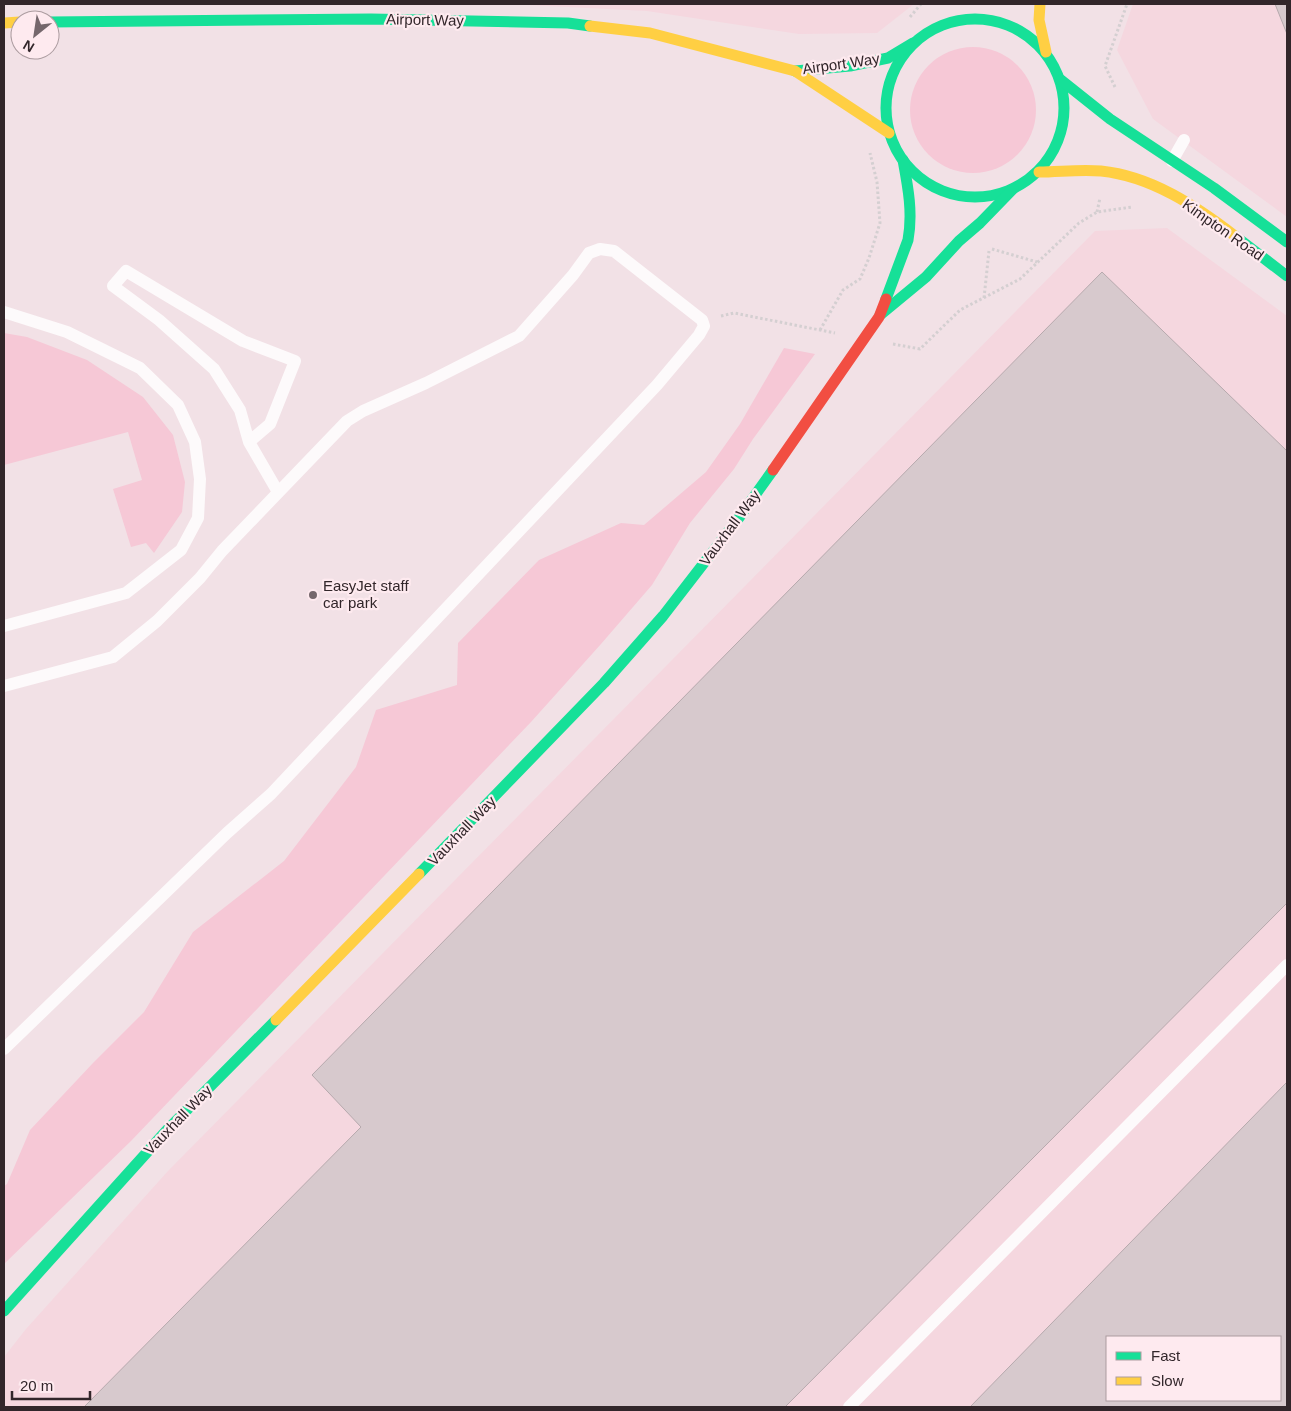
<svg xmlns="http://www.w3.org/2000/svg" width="1291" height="1411" viewBox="0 0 1291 1411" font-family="Arial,sans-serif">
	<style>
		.built { fill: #f5d7df; fill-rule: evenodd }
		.green { fill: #f6c8d6 }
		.building { fill: #d7c9cd; stroke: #b6a9ad; fill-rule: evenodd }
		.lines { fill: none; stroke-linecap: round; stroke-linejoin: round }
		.path { stroke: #d4cfd1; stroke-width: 3; stroke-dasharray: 2.5 2.5; stroke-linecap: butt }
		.lane { stroke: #fdfafb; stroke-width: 12 }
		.fast { stroke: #16e098; stroke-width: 11 }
		.slow { stroke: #ffcf43; stroke-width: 11 }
		.jam { stroke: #f24e42; stroke-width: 11 }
		.poi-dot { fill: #75676c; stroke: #feeaef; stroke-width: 2 }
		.labels { text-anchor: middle; stroke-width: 4.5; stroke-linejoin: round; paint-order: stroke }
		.street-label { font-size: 15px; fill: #32262a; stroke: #feeaef }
		.poi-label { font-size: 15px; fill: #32262a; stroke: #feeaef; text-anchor: start }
	</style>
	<rect width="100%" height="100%" fill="#f2e1e6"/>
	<!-- built -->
	<g class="built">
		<polygon points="508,4 914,4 877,33 799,34 647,11"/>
		<polygon points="1133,4 1287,4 1287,217 1153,119 1117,50"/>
		<path d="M1167 228 1287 316V1407H4V1357L26 1329 168 1171 1095 231ZM1107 1337H1280V1400H1107Z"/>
	</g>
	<!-- green -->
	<g class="green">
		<circle cx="973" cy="110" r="63"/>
		<polygon points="4,333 27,337 87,360 143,397 173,435 185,482 182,512 154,553 146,543 131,547 113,489 142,480 128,432 4,465"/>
		<polygon points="784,348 815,354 753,439 734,469 690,523 652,585 601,644 531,722 131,1141 4,1264 4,1186 7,1184 30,1130 93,1063 144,1012 193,932 284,861 356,767 376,710 457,685 458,643 539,560 621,523 644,525 706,472 740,424"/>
	</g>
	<!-- building -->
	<g class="building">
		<polygon points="1275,4 1287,4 1287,34"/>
		<polygon points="1102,272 1287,451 1287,903 785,1407 84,1407 361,1127 312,1075"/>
		<path d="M1287 1082V1407H970ZM1107 1337H1280V1400H1107Z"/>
	</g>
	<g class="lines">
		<!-- path -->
		<g class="path">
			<polyline points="910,17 921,4"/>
			<polyline points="1115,87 1105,66 1127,4"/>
			<polyline points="1097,212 1100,198"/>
			<polyline points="992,249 1037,262"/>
			<polyline points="984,298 989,251"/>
			<polyline points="721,316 734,313 835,333"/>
			<polyline points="820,330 843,290 860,279 869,258 880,223 877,182 870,153"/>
			<polyline points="893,344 920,349 960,310 1020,279 1079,223 1097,212 1132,207"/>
		</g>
		<!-- lane -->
		<g class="lane">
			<polyline points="1172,161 1184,140"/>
			<polyline points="4,312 67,332 140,368 178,405 195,442 200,479 198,518 181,550 126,593 4,626"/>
			<polyline points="249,442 270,424 295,361 243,341 126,271 113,286 159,320 214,369 240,410 249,442 278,492"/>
			<polyline points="4,686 113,657 157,621 200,578 222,551 347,421 363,411 426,383 519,336 573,275 589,253 600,249 614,251 702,320 704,326 699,335 657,385 271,794 227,833 4,1049"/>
			<polyline points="849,1407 1287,965"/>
		</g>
		<!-- fast -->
		<g class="fast">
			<circle cx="975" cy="108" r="89"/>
			<polyline points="50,22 371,19 568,23 590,26"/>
			<polyline points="795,71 850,66 888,58 913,43"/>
			<polyline points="1061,80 1110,119 1214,188 1287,242"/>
			<polyline points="1235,236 1287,276"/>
			<path d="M886 299 908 240C913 213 908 187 903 160"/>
			<polyline points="880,315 926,277 959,241 980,223 1013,189"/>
			<polyline points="419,874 604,683 663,616 738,519 773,470"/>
			<polyline points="4,1311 168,1129 276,1020"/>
		</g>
		<!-- slow -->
		<g class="slow">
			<polyline points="1040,4 1039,20 1046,52"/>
			<polyline points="4,23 20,22"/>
			<polyline points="590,26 650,33 795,71 889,133"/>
			<path d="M1039 172C1059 172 1080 169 1101 171 1151 176 1196 206 1235 236"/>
			<polyline points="276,1020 419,874"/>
		</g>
		<!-- jam -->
		<polyline class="jam" points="773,470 879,317 886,299"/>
	</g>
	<!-- markers -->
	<circle class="poi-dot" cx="313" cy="595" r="5"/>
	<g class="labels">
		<!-- street labels -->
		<g class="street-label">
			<text transform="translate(425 20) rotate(1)" y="5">Airport Way</text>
			<text transform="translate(841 64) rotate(-8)" y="5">Airport Way</text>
			<text transform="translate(1223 230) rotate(35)" y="5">Kimpton Road</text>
			<text transform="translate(730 528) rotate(-53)" y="5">Vauxhall Way</text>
			<text transform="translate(462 831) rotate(-46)" y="5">Vauxhall Way</text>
			<text transform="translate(178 1120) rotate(-46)" y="5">Vauxhall Way</text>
		</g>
		<!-- poi labels -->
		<g class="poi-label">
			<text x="323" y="591">EasyJet staff<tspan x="323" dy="17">car park</tspan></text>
		</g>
	</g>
	<!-- border -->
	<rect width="1291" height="1411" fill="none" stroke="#32262a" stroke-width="10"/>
	<!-- legend -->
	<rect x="1106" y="1336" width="175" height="65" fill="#feeaef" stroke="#ac9ca0"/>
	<rect x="1116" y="1352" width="25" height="8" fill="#16e098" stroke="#ac9ca0"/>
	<text x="1151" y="1361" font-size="15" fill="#32262a">Fast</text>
	<rect x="1116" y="1377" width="25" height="8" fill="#ffcf43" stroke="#ac9ca0"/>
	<text x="1151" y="1386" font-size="15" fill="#32262a">Slow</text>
	<!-- north arrow -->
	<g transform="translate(35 35) rotate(210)"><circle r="24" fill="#feeaef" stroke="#ac9ca0"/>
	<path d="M0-4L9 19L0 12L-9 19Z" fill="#75676c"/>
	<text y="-8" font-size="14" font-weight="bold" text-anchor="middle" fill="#32262a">N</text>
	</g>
	<!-- scale -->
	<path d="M12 1391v8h78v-8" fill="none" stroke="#32262a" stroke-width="2.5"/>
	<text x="20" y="1391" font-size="15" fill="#32262a" stroke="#feeaef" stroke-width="4" paint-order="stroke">20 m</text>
</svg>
